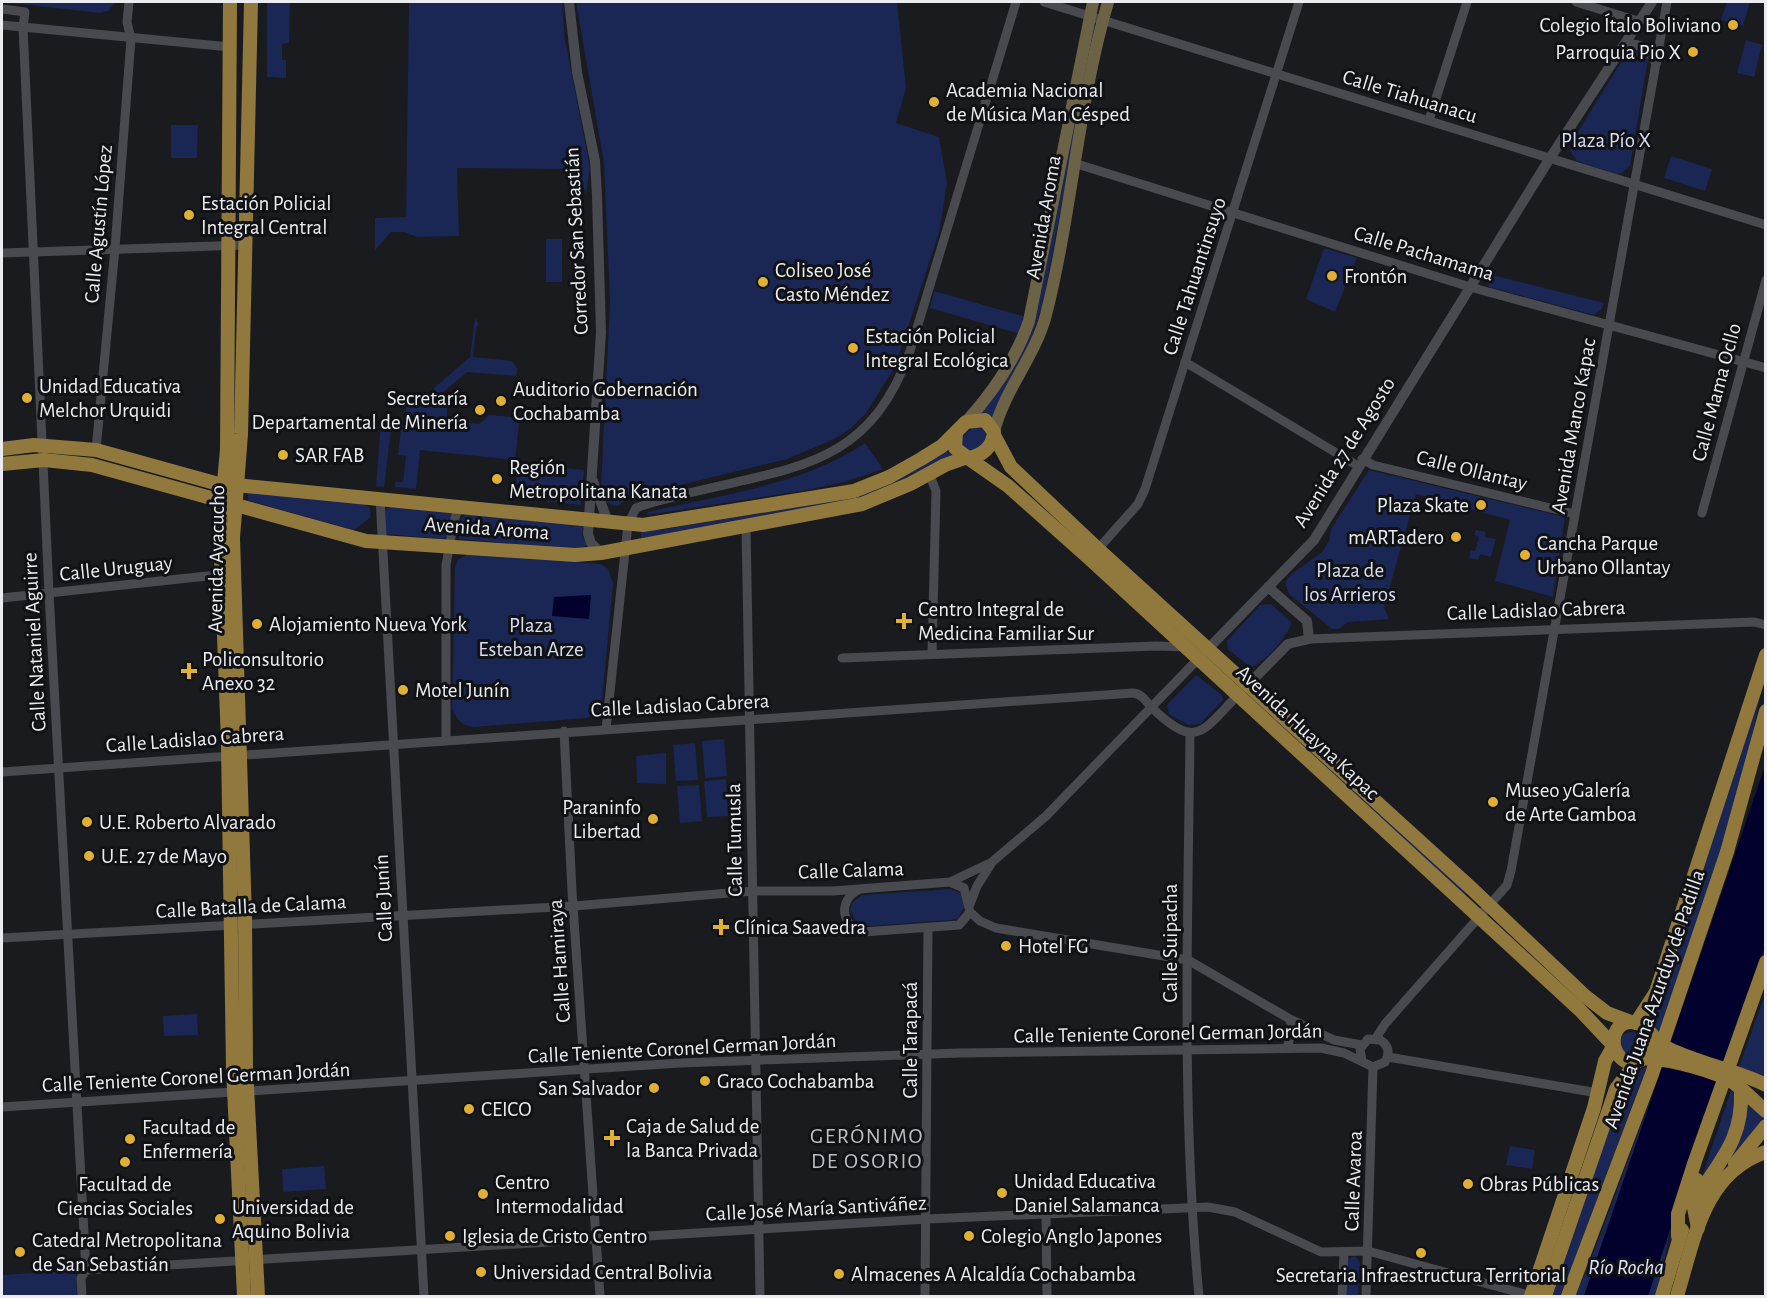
<svg xmlns="http://www.w3.org/2000/svg" width="1767" height="1298" viewBox="0 0 1767 1298" font-family="'Alegreya Sans',sans-serif">
	<style>
		.green { fill: #1a2654 }
		.water { fill: #02002d }
		.lines { fill: none; stroke-linecap: round; stroke-linejoin: round }
		.minor { stroke: #484a4f; stroke-width: 9 }
		.tertiary { stroke: #484a4f; stroke-width: 10 }
		.secondary { stroke: #6c6246; stroke-width: 12 }
		.primary { stroke: #91793d; stroke-width: 14 }
		.poi-dot { fill: #e0b034; stroke: #101215; stroke-width: 2 }
		.labels { text-anchor: middle; stroke-width: 6; stroke-linejoin: round; paint-order: stroke }
		.poi-label { font-size: 21px; fill: #ebecef; stroke: #101215; text-anchor: start }
		.street-label { font-size: 21px; fill: #ebecef; stroke: #101215 }
		.park-label { font-size: 21px; fill: #d7def3; stroke: #101215 }
		.neighbourhood-label { font-size: 22px; letter-spacing: 1.5px; fill: #bbbec3; stroke: #101215 }
		.water-label { font-size: 22px; font-style: italic; fill: #dce4f8; stroke: #101215 }
	</style>
	<rect width="100%" height="100%" fill="#191b1f"/>
	<!-- green -->
	<g class="green">
		<polygon points="2,2 116,2 108,11 100,13"/>
		<polygon points="267,2 290,2 289,43 282,44 282,60 286,60 286,78 267,77"/>
		<polygon points="409,2 562,2 565,40 590,167 586,195 579,169 457,168 459,236 417,237 404,232 391,232 375,250 375,218 406,217"/>
		<path d="M576 2H897L906 88 896 123 939 137 947 182 940 229 895 367 866 413 848 431 832 440 787 459 652 492 638 491 618 506C604 505 602 497 601 485L610 302 604 163Z"/>
		<polygon points="1727,2 1750,2 1743,26 1721,20"/>
		<polygon points="1093,24 1096,26 1042,307 1026,352 996,406 993,418 981,413 1035,315 1041,291"/>
		<polygon points="1746,40 1762,45 1754,77 1737,73"/>
		<polygon points="1634,49 1647,54 1648,60 1630,166 1622,173 1617,174 1577,161 1570,151 1572,141 1625,56"/>
		<polygon points="171,125 198,125 197,158 171,158"/>
		<polygon points="1671,156 1712,169 1705,191 1664,178"/>
		<rect x="546" y="239" width="16" height="43"/>
		<polygon points="1324,248 1357,258 1335,312 1306,299"/>
		<polygon points="1488,274 1604,303 1602,309 1594,315 1489,287 1487,283"/>
		<polygon points="934,291 1026,317 1020,334 930,308"/>
		<polygon points="475,318 479,324 476,328 473,357 512,361 517,368 516,376 467,372 440,395 433,394 434,388 470,357"/>
		<polygon points="417,404 447,407 447,420 479,424 489,415 514,417 515,414 520,415 515,460 420,450 416,489 395,487 395,482 403,482 406,456 398,455 402,420 407,407"/>
		<polygon points="381,422 392,422 384,487 376,486"/>
		<path d="M975 427H982L987 436C982 445 975 454 964 450L960 442 966 433Z"/>
		<path d="M865 443 883 469 844 482 807 490 647 515 648 512C719 495 804 485 865 443Z"/>
		<polygon points="945,448 952,456 859,500 641,539 641,530 661,530 836,500"/>
		<polygon points="518,463 584,470 581,505 514,498"/>
		<polygon points="1369,470 1565,517 1553,597 1495,581 1510,520 1416,494 1384,607 1389,619 1348,622 1339,629 1332,629 1289,594 1285,582 1290,575 1322,552 1329,541 1331,529"/>
		<polygon points="248,492 363,503 370,508 371,517 354,530 253,502 248,500"/>
		<polygon points="391,505 452,513 448,536 443,539 386,534 385,510"/>
		<polygon points="467,513 583,525 582,535 587,546 573,549 459,539 458,521"/>
		<polygon points="1476,530 1486,532 1485,537 1496,539 1491,557 1480,554 1478,560 1469,558 1471,550 1475,551 1479,537 1474,535"/>
		<path d="M470 553 601 564 608 569 613 583 602 701 593 715 587 718 473 727C462 725 457 720 452 709L455 568 458 560Z"/>
		<path d="M1271 604 1291 622C1291 634 1261 666 1250 667L1228 649 1227 641 1260 605Z"/>
		<polygon points="1765,673 1745,769 1716,867 1658,1036 1643,1019"/>
		<polygon points="1196,675 1222,695 1223,700 1200,724 1188,725 1169,714 1167,705"/>
		<polygon points="1251,696 1467,893 1464,896 1249,698"/>
		<polygon points="724,739 727,776 705,778 702,741"/>
		<polygon points="695,743 698,780 676,781 673,745"/>
		<polygon points="666,753 666,784 637,783 636,756"/>
		<polygon points="726,779 728,816 707,817 704,781"/>
		<polygon points="699,785 702,821 680,823 677,786"/>
		<polygon points="951,889 962,894 965,906 958,918 951,920 867,926 856,922 850,910 852,903 862,895"/>
		<polygon points="1765,994 1765,1080 1739,1067"/>
		<polygon points="197,1014 198,1035 164,1036 163,1016"/>
		<circle cx="1631" cy="1043" r="11"/>
		<polygon points="1647,1066 1568,1277 1560,1296 1553,1296 1619,1091 1633,1075"/>
		<polygon points="1731,1090 1738,1098 1732,1135 1700,1183"/>
		<path d="M1653 1095 1584 1296H1575C1604 1231 1626 1162 1653 1095Z"/>
		<polygon points="1746,1103 1764,1117 1722,1170 1741,1138"/>
		<polygon points="1510,1146 1535,1150 1532,1169 1506,1165"/>
		<polygon points="324,1166 326,1189 283,1192 282,1169"/>
		<polygon points="1672,1221 1657,1296 1648,1296"/>
		<polygon points="1355,1256 1360,1263 1358,1296 1348,1296 1345,1292 1347,1259"/>
		<polygon points="80,1270 76,1276 77,1296 2,1296 2,1275"/>
	</g>
	<!-- water -->
	<g class="water">
		<polygon points="591,595 589,619 552,616 554,597"/>
		<polygon points="1765,766 1765,946 1648,1296 1584,1296"/>
	</g>
	<g class="lines">
		<!-- minor -->
		<g class="minor">
			<polyline points="1044,2 1766,225"/>
			<polyline points="1576,2 1638,21"/>
			<polyline points="2,9 25,12 23,27 49,593 86,1270"/>
			<polyline points="2,25 230,47"/>
			<polyline points="1429,120 1467,2"/>
			<polyline points="1074,163 1470,287 1766,368"/>
			<polyline points="2,253 246,245"/>
			<polyline points="1185,362 1358,466"/>
			<polyline points="96,450 115,248 131,39 127,22 129,2"/>
			<polyline points="1362,459 1373,465 1575,514"/>
			<polyline points="929,473 936,491 932,654"/>
			<polyline points="380,498 424,1296"/>
			<polyline points="1702,513 1766,280"/>
			<polyline points="746,526 760,1296"/>
			<polyline points="1098,549 1138,504 1145,489 1299,2"/>
			<polyline points="2,598 226,574"/>
			<polyline points="1309,639 1754,622 1766,625"/>
			<polyline points="842,658 1156,646 1186,647"/>
			<path d="M606 729 628 524 636 508C653 501 672 498 689 493 794 467 869 467 910 351L1016 2"/>
			<polyline points="564,731 572,891 600,1296"/>
			<path d="M1190 733C1188 921 1181 1109 1199 1296"/>
			<polyline points="446,740 446,565 454,521 459,506"/>
			<path d="M2 772 1133 693C1142 694 1146 701 1151 707 1196 750 1201 733 1237 696"/>
			<path d="M858 890C838 901 841 926 863 932L959 925 970 912 964 888 950 882"/>
			<polyline points="970,904 977,886 991,864"/>
			<polyline points="970,912 980,921 996,928 1188,960 1288,1018 1334,1040 1362,1045"/>
			<polyline points="2,938 574,906 753,891 833,891 950,882 992,862 1046,816 1198,659"/>
			<polyline points="1376,1038 1385,1024 1507,885 1511,871 1667,2"/>
			<polyline points="1287,1048 1293,1027 1289,1019"/>
			<polyline points="1388,1057 1598,1093"/>
			<path d="M2 1107 680 1063 960 1053 1321 1048 1344 1053 1373 1067 1385 1062C1390 1053 1389 1045 1380 1040L1368 1039 1360 1049 1362 1061"/>
			<polyline points="1046,1215 1047,1296"/>
			<polyline points="86,1270 927,1219 1208,1207 1235,1212 1321,1252 1368,1251 1532,1296"/>
			<polyline points="82,1296 81,1278 86,1270"/>
			<polyline points="925,1296 928,928"/>
			<polyline points="1342,1296 1344,1252"/>
			<polyline points="1366,1296 1373,1067"/>
		</g>
		<!-- tertiary -->
		<g class="tertiary">
			<polyline points="569,2 577,72 595,161 597,196 601,332 588,534 591,543 601,553"/>
			<path d="M1621 49C1635 39 1650 48 1656 63"/>
			<polyline points="593,481 608,522"/>
			<polyline points="1203,654 1314,540 1550,158 1652,2"/>
			<polyline points="1237,696 1288,644 1309,639 1307,621 1268,587"/>
		</g>
		<!-- secondary -->
		<g class="secondary">
			<path d="M966 422C993 392 1016 359 1029 321L1093 2"/>
			<path d="M994 432C1004 390 1035 357 1046 315 1072 212 1078 104 1108 2"/>
		</g>
		<!-- primary -->
		<g class="primary">
			<polyline points="230,2 227,449 220,527 228,744 233,1069 244,1296"/>
			<polyline points="251,2 241,434 233,538 245,917 246,1068 258,1296"/>
			<polyline points="994,435 1011,467 1098,549 1470,887 1585,996 1607,1013 1631,1022"/>
			<path d="M2 449 34 445 96 450 215 483 643 525 854 491 889 477 921 459 942 446 966 422 985 420 994 432C993 447 982 456 968 458L955 448 956 434"/>
			<polyline points="968,458 1008,486 1090,559 1580,1010 1612,1044"/>
			<polyline points="2,464 44,460 92,465 366,541 575,555 601,553 862,504 910,484 945,465 965,458"/>
			<polyline points="1636,1023 1656,992 1766,655"/>
			<path d="M1650 1033 1651 1048 1641 1060 1625 1061C1605 1049 1613 1016 1638 1023 1650 1027 1654 1042 1665 1047 1696 1063 1733 1069 1766 1085"/>
			<path d="M1649 1059C1670 1059 1716 1071 1734 1083 1745 1091 1755 1102 1766 1111"/>
			<polyline points="1735,1164 1766,1126"/>
			<polyline points="1697,1180 1693,1203 1698,1228"/>
			<path d="M1696 1199C1720 1160 1743 1140 1741 1091"/>
			<polyline points="1678,1236 1678,1214 1695,1161 1766,962"/>
			<polyline points="1531,1296 1594,1108 1605,1061 1613,1047"/>
			<polyline points="1545,1296 1616,1089 1637,1061"/>
			<polyline points="1568,1296 1652,1074 1727,852 1766,711"/>
			<polyline points="1662,1296 1682,1230"/>
			<path d="M1677 1296C1694 1241 1703 1173 1766 1152"/>
		</g>
	</g>
	<!-- markers -->
	<g class="poi-dot">
		<circle cx="1733" cy="25" r="6"/>
		<circle cx="1693" cy="52" r="6"/>
		<circle cx="934" cy="102" r="6"/>
		<circle cx="189" cy="215" r="6"/>
		<circle cx="1332" cy="276" r="6"/>
		<circle cx="763" cy="282" r="6"/>
		<circle cx="853" cy="348" r="6"/>
		<circle cx="27" cy="398" r="6"/>
		<circle cx="501" cy="401" r="6"/>
		<circle cx="480" cy="410" r="6"/>
		<circle cx="283" cy="455" r="6"/>
		<circle cx="497" cy="479" r="6"/>
		<circle cx="1481" cy="505" r="6"/>
		<circle cx="1456" cy="537" r="6"/>
		<circle cx="1525" cy="555" r="6"/>
		<path d="M901 612h6v6h6v6h-6v6h-6v-6h-6v-6h6z"/>
		<circle cx="257" cy="624" r="6"/>
		<path d="M186 662h6v6h6v6h-6v6h-6v-6h-6v-6h6z"/>
		<circle cx="403" cy="690" r="6"/>
		<circle cx="1493" cy="802" r="6"/>
		<circle cx="653" cy="819" r="6"/>
		<circle cx="87" cy="822" r="6"/>
		<circle cx="89" cy="856" r="6"/>
		<path d="M718 918h6v6h6v6h-6v6h-6v-6h-6v-6h6z"/>
		<circle cx="1006" cy="946" r="6"/>
		<circle cx="705" cy="1081" r="6"/>
		<circle cx="654" cy="1088" r="6"/>
		<circle cx="469" cy="1109" r="6"/>
		<path d="M609 1129h6v6h6v6h-6v6h-6v-6h-6v-6h6z"/>
		<circle cx="130" cy="1139" r="6"/>
		<circle cx="125" cy="1162" r="6"/>
		<circle cx="1468" cy="1184" r="6"/>
		<circle cx="1002" cy="1193" r="6"/>
		<circle cx="483" cy="1194" r="6"/>
		<circle cx="220" cy="1219" r="6"/>
		<circle cx="450" cy="1236" r="6"/>
		<circle cx="969" cy="1236" r="6"/>
		<circle cx="20" cy="1252" r="6"/>
		<circle cx="1421" cy="1253" r="6"/>
		<circle cx="481" cy="1272" r="6"/>
		<circle cx="839" cy="1274" r="6"/>
	</g>
	<g class="labels">
		<!-- poi labels -->
		<g class="poi-label">
			<text x="1721" y="32" text-anchor="end">Colegio Ítalo Boliviano</text>
			<text x="1681" y="59" text-anchor="end">Parroquia Pio X</text>
			<text x="946" y="97">Academia Nacional<tspan x="946" dy="24">de Música Man Césped</tspan></text>
			<text x="201" y="210">Estación Policial<tspan x="201" dy="24">Integral Central</tspan></text>
			<text x="775" y="277">Coliseo José<tspan x="775" dy="24">Casto Méndez</tspan></text>
			<text x="1344" y="283">Frontón</text>
			<text x="865" y="343">Estación Policial<tspan x="865" dy="24">Integral Ecológica</tspan></text>
			<text x="39" y="393">Unidad Educativa<tspan x="39" dy="24">Melchor Urquidi</tspan></text>
			<text x="513" y="396">Auditorio Gobernación<tspan x="513" dy="24">Cochabamba</tspan></text>
			<text x="468" y="405" text-anchor="end">Secretaría<tspan x="468" dy="24">Departamental de Minería</tspan></text>
			<text x="295" y="462">SAR FAB</text>
			<text x="509" y="474">Región<tspan x="509" dy="24">Metropolitana Kanata</tspan></text>
			<text x="1469" y="512" text-anchor="end">Plaza Skate</text>
			<text x="1444" y="544" text-anchor="end">mARTadero</text>
			<text x="1537" y="550">Cancha Parque<tspan x="1537" dy="24">Urbano Ollantay</tspan></text>
			<text x="918" y="616">Centro Integral de<tspan x="918" dy="24">Medicina Familiar Sur</tspan></text>
			<text x="269" y="631">Alojamiento Nueva York</text>
			<text x="202" y="666">Policonsultorio<tspan x="202" dy="24">Anexo 32</tspan></text>
			<text x="415" y="697">Motel Junín</text>
			<text x="1505" y="797">Museo yGalería<tspan x="1505" dy="24">de Arte Gamboa</tspan></text>
			<text x="641" y="814" text-anchor="end">Paraninfo<tspan x="641" dy="24">Libertad</tspan></text>
			<text x="99" y="829">U.E. Roberto Alvarado</text>
			<text x="101" y="863">U.E. 27 de Mayo</text>
			<text x="734" y="934">Clínica Saavedra</text>
			<text x="1018" y="953">Hotel FG</text>
			<text x="717" y="1088">Graco Cochabamba</text>
			<text x="642" y="1095" text-anchor="end">San Salvador</text>
			<text x="481" y="1116">CEICO</text>
			<text x="626" y="1133">Caja de Salud de<tspan x="626" dy="24">la Banca Privada</tspan></text>
			<text x="142" y="1134">Facultad de<tspan x="142" dy="24">Enfermería</tspan></text>
			<text x="1014" y="1188">Unidad Educativa<tspan x="1014" dy="24">Daniel Salamanca</tspan></text>
			<text x="495" y="1189">Centro<tspan x="495" dy="24">Intermodalidad</tspan></text>
			<text x="125" y="1191" text-anchor="middle">Facultad de<tspan x="125" dy="24">Ciencias Sociales</tspan></text>
			<text x="1480" y="1191">Obras Públicas</text>
			<text x="232" y="1214">Universidad de<tspan x="232" dy="24">Aquino Bolivia</tspan></text>
			<text x="462" y="1243">Iglesia de Cristo Centro</text>
			<text x="981" y="1243">Colegio Anglo Japones</text>
			<text x="32" y="1247">Catedral Metropolitana<tspan x="32" dy="24">de San Sebastián</tspan></text>
			<text x="493" y="1279">Universidad Central Bolivia</text>
			<text x="851" y="1281">Almacenes A Alcaldía Cochabamba</text>
			<text x="1421" y="1282" text-anchor="middle">Secretaria Infraestructura Territorial</text>
		</g>
		<!-- street labels -->
		<g class="street-label">
			<text transform="translate(1410 96) rotate(17)" y="7">Calle Tiahuanacu</text>
			<text transform="translate(1043 217) rotate(-80)" y="7">Avenida Aroma</text>
			<text transform="translate(98 224) rotate(-85)" y="7">Calle Agustín López</text>
			<text transform="translate(576 241) rotate(-93)" y="7">Corredor San Sebastián</text>
			<text transform="translate(1424 253) rotate(17)" y="7">Calle Pachamama</text>
			<text transform="translate(1194 276) rotate(-72)" y="7">Calle Tahuantinsuyo</text>
			<text transform="translate(1716 392) rotate(-75)" y="7">Calle Mama Ocllo</text>
			<text transform="translate(1573 426) rotate(-80)" y="7">Avenida Manco Kapac</text>
			<text transform="translate(1344 452) rotate(-58)" y="7">Avenida 27 de Agosto</text>
			<text transform="translate(1472 470) rotate(14)" y="7">Calle Ollantay</text>
			<text transform="translate(487 528) rotate(4)" y="7">Avenida Aroma</text>
			<text transform="translate(216 559) rotate(-89)" y="7">Avenida Ayacucho</text>
			<text transform="translate(116 568) rotate(-6)" y="7">Calle Uruguay</text>
			<text transform="translate(1536 610) rotate(-2)" y="7">Calle Ladislao Cabrera</text>
			<text transform="translate(34 642) rotate(-93)" y="7">Calle Nataniel Aguirre</text>
			<text transform="translate(680 705) rotate(-3)" y="7">Calle Ladislao Cabrera</text>
			<text transform="translate(1308 732) rotate(43)" y="7">Avenida Huayna Kapac</text>
			<text transform="translate(195 739) rotate(-4)" y="7">Calle Ladislao Cabrera</text>
			<text transform="translate(734 840) rotate(-91)" y="7">Calle Tumusla</text>
			<text transform="translate(851 870) rotate(-2)" y="7">Calle Calama</text>
			<text transform="translate(383 898) rotate(-93)" y="7">Calle Junín</text>
			<text transform="translate(251 906) rotate(-3)" y="7">Calle Batalla de Calama</text>
			<text transform="translate(1170 943) rotate(-90)" y="7">Calle Suipacha</text>
			<text transform="translate(559 961) rotate(-94)" y="7">Calle Hamiraya</text>
			<text transform="translate(1654 999) rotate(-71)" y="7">Avenida Juana Azurduy de Padilla</text>
			<text transform="translate(1168 1033) rotate(-1)" y="7">Calle Teniente Coronel German Jordán</text>
			<text transform="translate(910 1040) rotate(-90)" y="7">Calle Tarapacá</text>
			<text transform="translate(682 1048) rotate(-3)" y="7">Calle Teniente Coronel German Jordán</text>
			<text transform="translate(196 1077) rotate(-3)" y="7">Calle Teniente Coronel German Jordán</text>
			<text transform="translate(1353 1181) rotate(-88)" y="7">Calle Avaroa</text>
			<text transform="translate(816 1208) rotate(-3)" y="7">Calle José María Santiváñez</text>
		</g>
		<!-- park labels -->
		<g class="park-label">
			<text x="1606" y="147">Plaza Pío X</text>
			<text x="1350" y="577">Plaza de<tspan x="1350" dy="24">los Arrieros</tspan></text>
			<text x="531" y="632">Plaza<tspan x="531" dy="24">Esteban Arze</tspan></text>
		</g>
		<!-- neighbourhood labels -->
		<g class="neighbourhood-label">
			<text x="867" y="1143">GERÓNIMO<tspan x="867" dy="25">DE OSORIO</tspan></text>
		</g>
		<!-- water labels -->
		<g class="water-label">
			<text x="1626" y="1274">Río Rocha</text>
		</g>
	</g>
	<!-- border -->
	<rect width="1767" height="1298" fill="none" stroke="#ebecef" stroke-width="6"/>
</svg>
